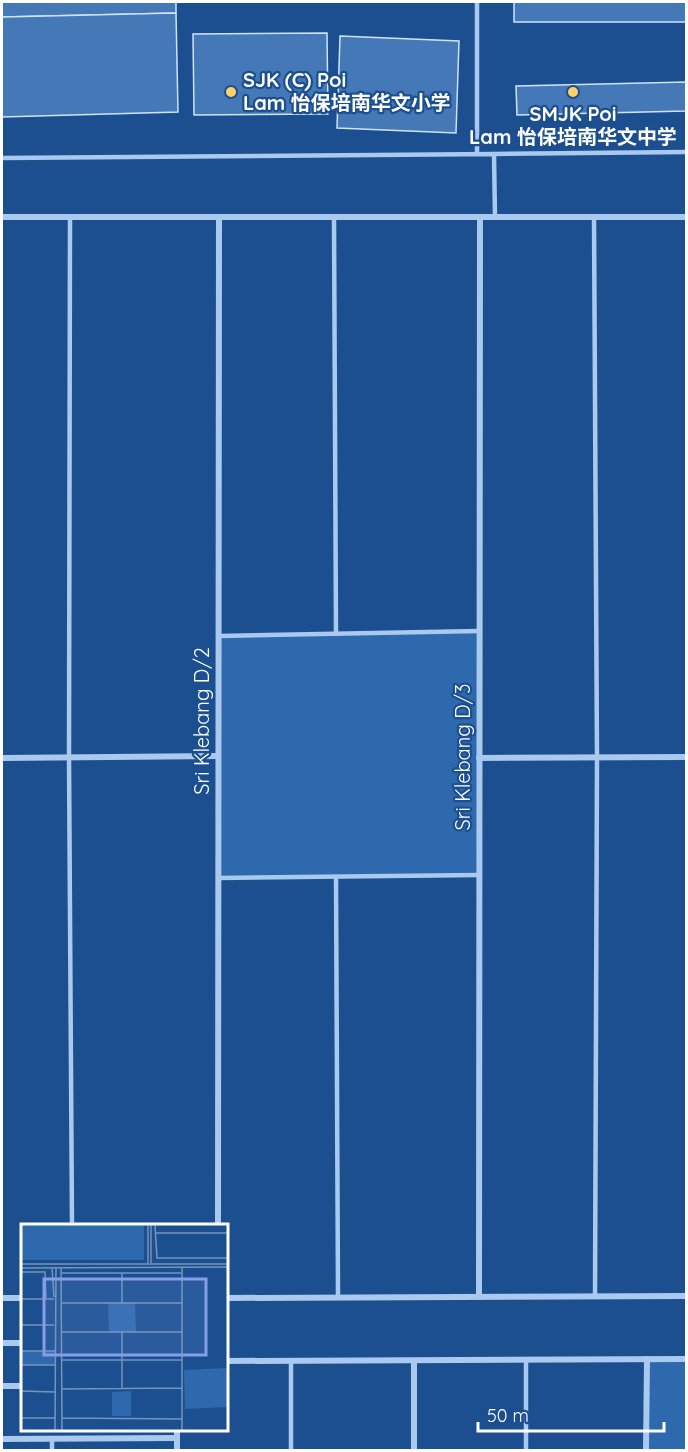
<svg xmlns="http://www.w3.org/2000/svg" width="688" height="1452" viewBox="0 0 688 1452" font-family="Quicksand,'Noto Sans SC',sans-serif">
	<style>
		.green { fill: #2e69ad }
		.building { fill: #4478b7; stroke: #cfe3fa; stroke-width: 1.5 }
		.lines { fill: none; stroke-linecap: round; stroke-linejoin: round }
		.service { stroke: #a9c9ee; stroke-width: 4.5 }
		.minor { stroke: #a9c9ee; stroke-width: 6 }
		.poi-dot { fill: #ffd166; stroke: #1b4f8f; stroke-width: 2 }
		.labels { text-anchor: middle; stroke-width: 4.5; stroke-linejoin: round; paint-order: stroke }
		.poi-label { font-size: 20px; font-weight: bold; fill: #fff; stroke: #1b4f8f; text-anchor: start }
		.street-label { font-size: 20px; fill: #fff; stroke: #1b4f8f }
		.inset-road { fill: none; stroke: #7695bc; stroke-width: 1.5 }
		.view { fill: #839eea; fill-opacity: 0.15; stroke: #839eea; stroke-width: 3 }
		.inset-edge { fill: none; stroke: #fff; stroke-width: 3 }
	</style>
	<rect width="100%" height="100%" fill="#1b4f8f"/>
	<!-- green -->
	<g class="green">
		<polygon points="479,631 479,875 218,878 218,636"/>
		<polygon points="647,1359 686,1359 686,1450 646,1450"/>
	</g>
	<!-- building -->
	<g class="building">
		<polygon points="2,2 176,2 176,13 2,17"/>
		<rect x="514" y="2" width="172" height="20"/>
		<polygon points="176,13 178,112 2,117 2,17"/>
		<polygon points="327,33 328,114 194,115 193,34"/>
		<polygon points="340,36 459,41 456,133 337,128"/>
		<polygon points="686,82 686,111 517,115 516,86"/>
	</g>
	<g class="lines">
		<!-- service -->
		<g class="service">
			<polyline points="477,2 477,154"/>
			<polyline points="494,154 686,152"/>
			<polyline points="2,158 494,154 495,217"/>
			<polyline points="70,217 69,757 72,1226"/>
			<polyline points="334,217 336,634"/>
			<polyline points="594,217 597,758 595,1296"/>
			<polyline points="218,636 479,631"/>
			<polyline points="336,877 338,1297"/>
			<polyline points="218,878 479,875"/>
			<polyline points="526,1360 526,1450"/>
			<polyline points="291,1361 291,1450"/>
			<polyline points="52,1438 52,1450"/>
		</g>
		<!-- minor -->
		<g class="minor">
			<polyline points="2,217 686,217"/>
			<polyline points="2,758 218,756"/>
			<polyline points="479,758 686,757"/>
			<polyline points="218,1226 219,217"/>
			<polyline points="479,1297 480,217"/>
			<polyline points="2,1298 22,1298"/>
			<polyline points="226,1298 686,1296"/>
			<polyline points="2,1343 22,1343"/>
			<polyline points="226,1361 686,1359"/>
			<polyline points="414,1361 414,1450"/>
			<polyline points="2,1386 22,1386"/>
			<polyline points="2,1439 177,1438"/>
			<polyline points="177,1450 177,1430"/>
			<polyline points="646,1450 647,1359"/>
		</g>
	</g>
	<!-- markers -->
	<g class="poi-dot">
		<circle cx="231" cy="92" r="6"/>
		<circle cx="573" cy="92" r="6"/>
	</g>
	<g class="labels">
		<!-- poi labels -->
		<g class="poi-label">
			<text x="243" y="87">SJK (C) Poi<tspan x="243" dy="23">Lam 怡保培南华文小学</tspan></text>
			<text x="573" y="121" text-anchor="middle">SMJK Poi<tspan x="573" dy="23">Lam 怡保培南华文中学</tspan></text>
		</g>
		<!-- street labels -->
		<g class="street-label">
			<text transform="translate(202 721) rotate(-90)" y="7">Sri Klebang D/2</text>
			<text transform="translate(463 757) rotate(-90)" y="7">Sri Klebang D/3</text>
		</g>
	</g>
	<!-- overview -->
	<g transform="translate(21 1224)">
		<rect width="207" height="207" fill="#1b4f8f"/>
		<path d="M0 1H123V36H0ZM87 79H114L115 108H88ZM0 127H34V141H0ZM207 144V183L164 185 163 146ZM110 167V192H91V168Z" fill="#2e69ad"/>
		<path class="inset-road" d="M127 1V39M134 1 136 34H207M134 9H207M130 39V1M0 40H207M0 44 207 43M31 44 33 73M40 44 41 206M161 44V206M0 48H24L25 75M40 49H161M101 49V79M0 75H33M40 79H161M0 101H33M41 108H161M101 108V164M0 127H34M41 136H161M0 141H34M41 165 161 164M0 167 34 168M0 194H34M41 194 161 195M34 206 35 43"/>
		<path class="view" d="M23 55H185V131H23Z"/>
		<rect width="207" height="207" class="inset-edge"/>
	</g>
	<!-- border -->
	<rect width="688" height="1452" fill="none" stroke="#ffffff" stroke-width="6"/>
	<!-- scale -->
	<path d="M478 1422v9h186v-9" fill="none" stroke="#ffffff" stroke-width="3"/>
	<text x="487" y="1422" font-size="18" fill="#ffffff" stroke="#1b4f8f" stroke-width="4.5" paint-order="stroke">50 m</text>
</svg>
